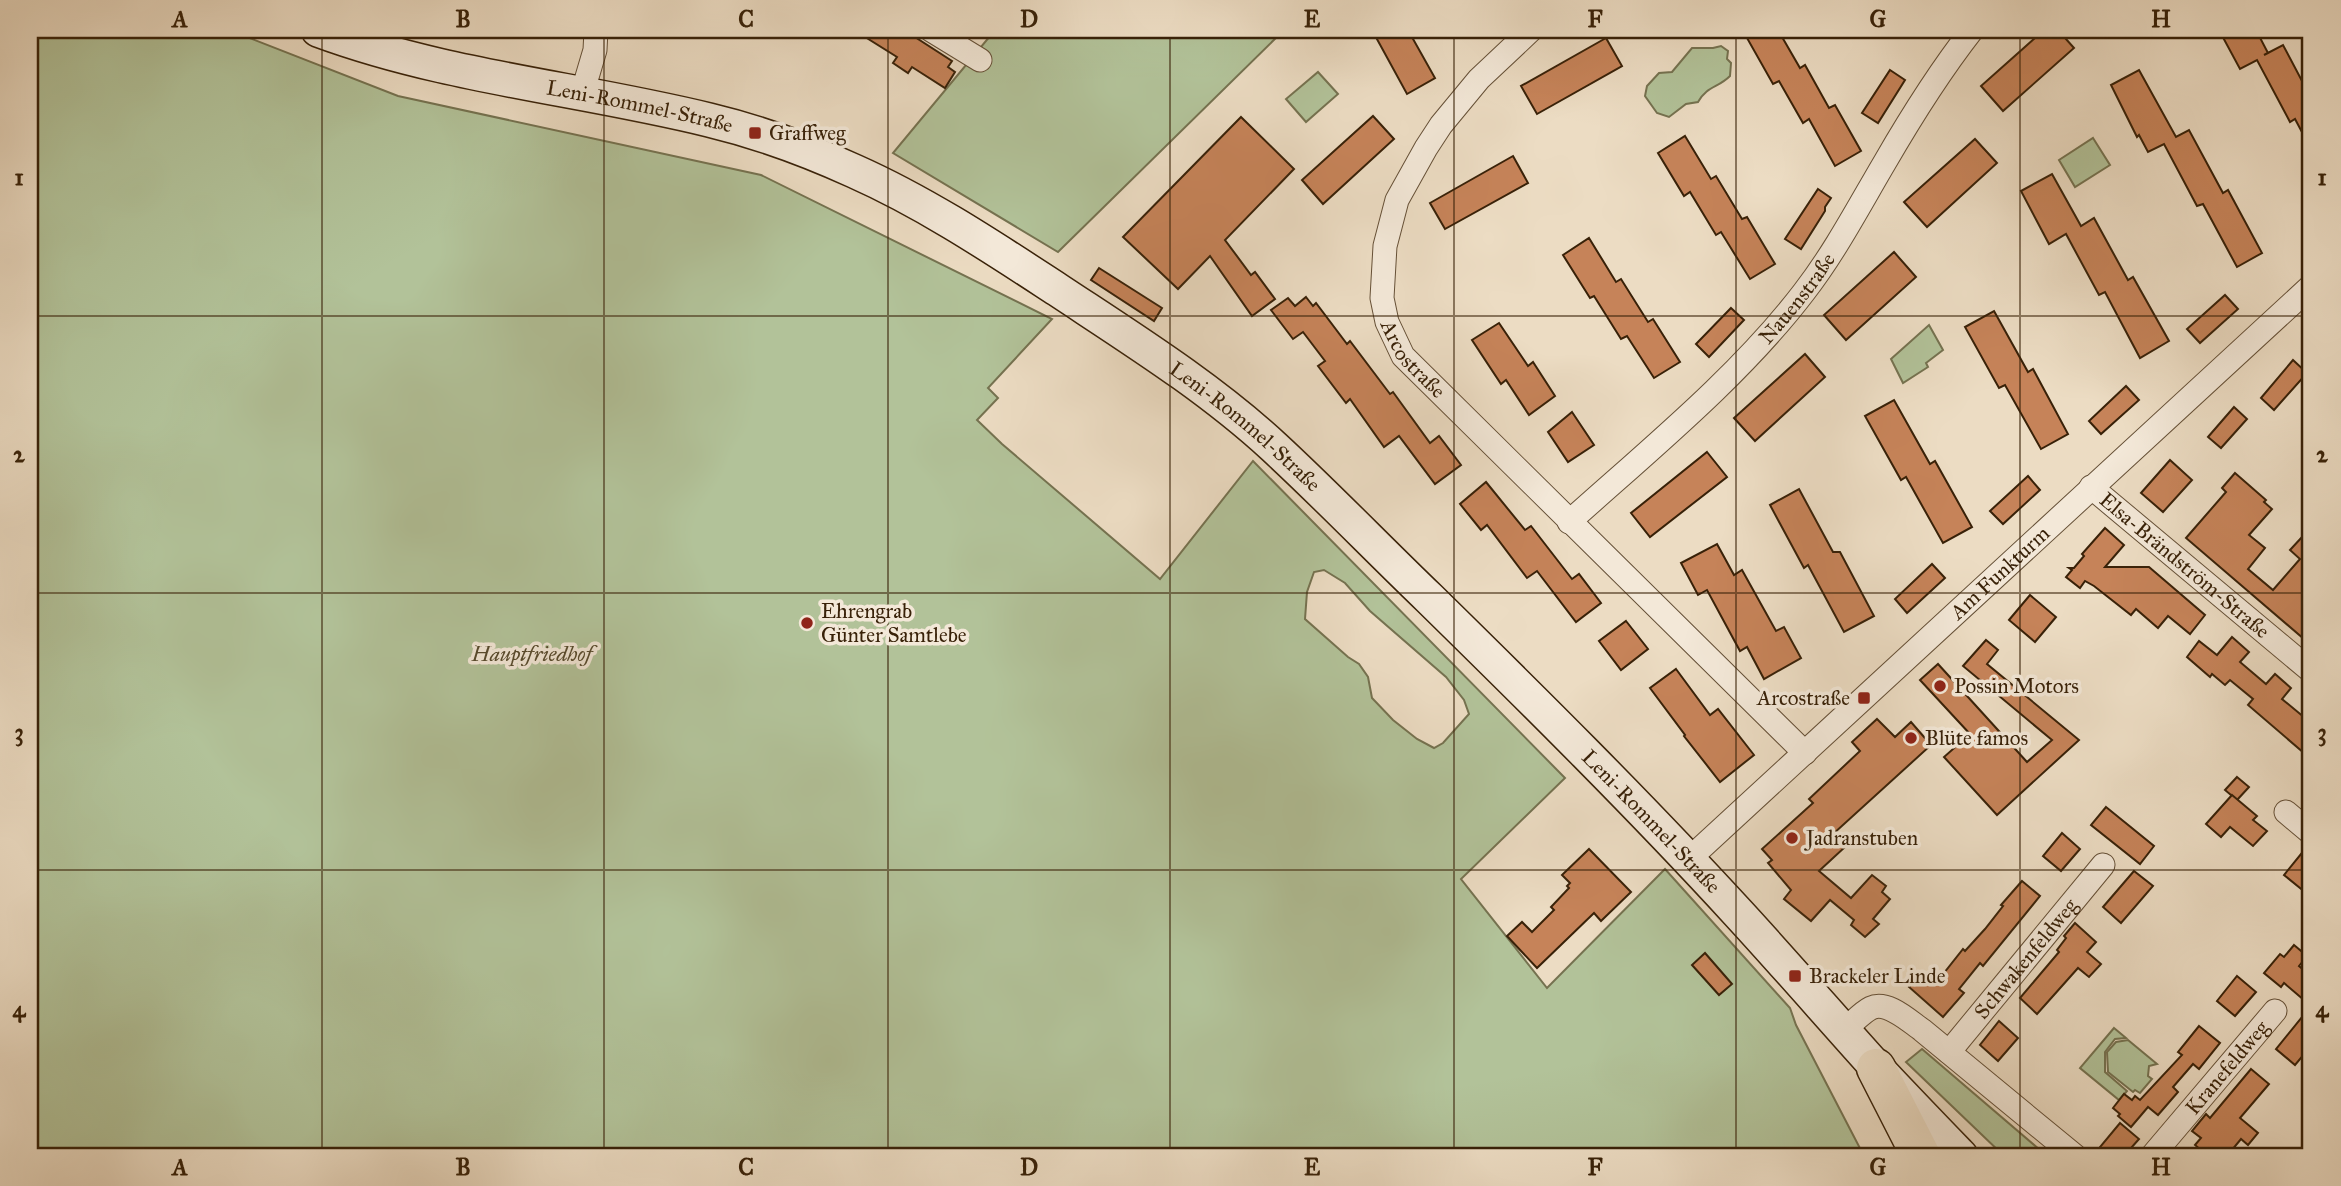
<svg xmlns="http://www.w3.org/2000/svg" width="2341" height="1186" viewBox="0 0 2341 1186" font-family="'IM FELL Great Primer',serif">
	<style>
		.green { fill: #b2c299; stroke: #757250; stroke-width: 2; fill-rule: evenodd }
		.building { fill: #c68359; stroke: #382108; stroke-width: 2 }
		.lines { fill: none; stroke-linecap: round; stroke-linejoin: round }
		.minor-casing { stroke: #655037; stroke-width: 25 }
		.secondary-casing { stroke: #382108; stroke-width: 36 }
		.trunk-casing { stroke: #382108; stroke-width: 41 }
		.minor { stroke: #f3e8d8; stroke-width: 23 }
		.secondary { stroke: #f3e8d8; stroke-width: 33 }
		.trunk { stroke: #ecdcc3; stroke-width: 38 }
		.grid { fill: none; stroke: #382108; stroke-width: 2; stroke-opacity: 0.55 }
		.poi-dot { fill: #8f2418; stroke: #f3e8d8; stroke-width: 2.5 }
		.labels { text-anchor: middle; stroke-width: 7; stroke-linejoin: round; paint-order: stroke }
		.street-label { font-size: 21px; fill: #382108; stroke: #f3e8d8 }
		.poi-label { font-size: 21px; fill: #382108; stroke: #f3e8d8; text-anchor: start }
		.park-label { font-size: 21px; font-style: italic; fill: #56492c; stroke: #f3e8d8 }
		.neatline { fill: none; stroke: #382108; stroke-width: 2.5 }
		.grid-label { font-size: 23px; text-anchor: middle; font-weight: bold; fill: #382108 }
	</style>
	<rect width="100%" height="100%" fill="#ecdcc3"/>
	<filter id="stains"><feTurbulence type="fractalNoise" baseFrequency=".00286" numOctaves="4"/><feColorMatrix values="0 0 0 0 .2 0 0 0 0 .09 0 0 0 0 .02 0 0 0 .5 -.17"/></filter>
	<radialGradient id="worn" r=".72"><stop offset=".6" stop-color="#630" stop-opacity="0"/><stop offset="1" stop-color="#630" stop-opacity=".3"/></radialGradient>
	<!-- green -->
	<g class="green">
		<path d="M30 30H229L398 96 761 175 1052 319 988 388 998 398 977 420 1002 444 1160 579 1253 461 1565 778 1461 879 1547 988 1665 869 1790 1008 1796 1025 1864 1156H30ZM1324 570 1345 583 1370 611 1446 677 1464 700 1469 714 1443 743 1434 748 1417 739 1393 720 1372 698 1368 677 1359 664 1348 657 1305 619 1307 592 1314 572Z"/>
		<polygon points="995,30 1284,30 1058,252 893,153"/>
		<path d="M1721 46 1728 51 1727 59 1731 63 1730 76C1718 88 1707 86 1698 102L1686 104 1669 117 1657 113 1645 96 1647 86 1659 73 1672 72 1692 48H1713Z"/>
		<polygon points="1318,72 1338,94 1306,122 1286,99"/>
		<polygon points="2093,138 2110,165 2075,187 2059,160"/>
		<polygon points="1929,325 1943,350 1926,363 1928,367 1903,383 1891,359"/>
		<polygon points="2114,1028 2126,1038 2115,1039 2105,1052 2105,1072 2127,1091 2119,1100 2080,1068"/>
		<polygon points="2128,1040 2157,1064 2149,1066 2148,1076 2152,1079 2140,1093 2135,1090 2133,1092 2108,1072 2107,1052 2116,1042"/>
		<polygon points="1922,1049 2047,1156 2004,1156 1906,1062"/>
	</g>
	<!-- building -->
	<g class="building">
		<polygon points="854,30 904,30 952,61 948,67 955,72 945,88 912,67 908,73 893,63 897,57"/>
		<polygon points="1372,30 1408,30 1435,78 1407,94"/>
		<polygon points="1762,30 1778,30 1800,68 1805,65 1829,108 1835,105 1861,151 1835,166 1809,119 1803,123 1779,81 1773,84 1747,38"/>
		<polygon points="2044,30 2058,30 2074,48 2003,111 1981,86"/>
		<polygon points="2219,30 2256,30 2268,53 2264,55 2283,45 2311,98 2311,149 2295,119 2290,122 2257,60 2240,69"/>
		<polygon points="1606,38 1622,66 1537,114 1521,86"/>
		<polygon points="1890,70 1905,80 1878,123 1862,113"/>
		<polygon points="2139,70 2176,137 2189,130 2223,193 2228,190 2262,253 2237,267 2203,204 2197,206 2164,144 2148,152 2139,135 2137,137 2111,85"/>
		<polygon points="1373,116 1394,139 1323,204 1302,180"/>
		<polygon points="1241,117 1294,169 1225,240 1251,275 1255,272 1275,299 1252,316 1210,256 1178,289 1123,237"/>
		<polygon points="1685,136 1711,179 1716,176 1742,219 1747,217 1775,264 1750,279 1721,232 1716,235 1690,192 1684,196 1658,153"/>
		<polygon points="1975,139 1997,163 1927,227 1904,202"/>
		<polygon points="1513,156 1528,183 1445,229 1430,203"/>
		<polygon points="2052,174 2081,226 2094,218 2128,280 2133,277 2169,341 2140,358 2105,292 2099,295 2066,234 2049,244 2021,191"/>
		<polygon points="1818,189 1831,198 1825,207 1825,211 1801,249 1785,239"/>
		<polygon points="1589,238 1616,282 1621,279 1648,322 1653,319 1680,362 1654,378 1627,336 1621,339 1594,296 1590,298 1563,255"/>
		<polygon points="1894,252 1916,277 1846,340 1824,315"/>
		<polygon points="1099,268 1162,308 1154,321 1091,280"/>
		<polygon points="2225,295 2238,309 2200,343 2187,329"/>
		<polygon points="1306,297 1313,306 1316,303 1347,344 1350,341 1390,394 1393,392 1430,443 1439,436 1461,465 1435,484 1399,436 1384,447 1350,399 1346,403 1318,366 1325,361 1303,332 1293,339 1271,310 1288,298 1295,306"/>
		<polygon points="1731,308 1744,320 1709,357 1696,344"/>
		<polygon points="1994,311 2028,372 2033,369 2068,434 2041,449 2005,385 1999,388 1965,327"/>
		<polygon points="1499,323 1528,366 1533,362 1555,396 1529,415 1506,380 1501,384 1472,340"/>
		<polygon points="1805,354 1825,377 1755,441 1734,418"/>
		<polygon points="2293,360 2307,373 2274,410 2261,398"/>
		<polygon points="2126,386 2139,400 2101,434 2089,421"/>
		<polygon points="1894,400 1930,464 1935,461 1972,527 1943,543 1906,477 1901,480 1865,416"/>
		<polygon points="2234,407 2247,419 2221,448 2208,437"/>
		<polygon points="1572,412 1594,445 1568,462 1548,432"/>
		<polygon points="1707,452 1727,477 1650,537 1631,513"/>
		<polygon points="2170,460 2192,480 2163,512 2141,493"/>
		<polygon points="2235,473 2266,500 2264,502 2272,509 2249,535 2265,548 2248,569 2273,590 2300,559 2290,550 2303,536 2311,543 2311,645 2186,538 2226,492 2222,488"/>
		<polygon points="2028,476 2040,490 2003,524 1990,511"/>
		<polygon points="1486,482 1525,530 1531,526 1572,579 1579,574 1601,603 1576,622 1537,571 1527,578 1487,525 1481,530 1460,504"/>
		<polygon points="1799,489 1833,552 1840,552 1874,616 1844,632 1808,565 1804,568 1770,505"/>
		<polygon points="2105,528 2124,545 2105,567 2149,567 2205,615 2190,634 2168,616 2158,628 2136,609 2131,615 2094,586 2085,581 2080,588 2066,577 2072,570 2069,568 2074,568 2084,556 2082,554"/>
		<polygon points="1717,544 1734,575 1742,570 1776,631 1784,627 1801,658 1764,679 1747,647 1740,651 1707,590 1698,595 1681,563"/>
		<polygon points="1932,564 1945,578 1907,613 1895,599"/>
		<polygon points="2030,595 2056,617 2035,642 2009,620"/>
		<polygon points="1626,621 1648,649 1621,670 1599,641"/>
		<polygon points="2232,637 2249,652 2240,662 2266,684 2275,674 2291,688 2282,699 2311,723 2311,759 2248,705 2253,699 2230,680 2225,685 2212,674 2210,677 2187,657 2199,641 2217,655"/>
		<polygon points="1986,640 1998,650 1987,664 2079,740 1997,815 1944,757 1970,734 1920,680 1938,664 2027,762 2052,740 1963,666"/>
		<polygon points="1676,669 1710,715 1718,709 1754,755 1720,782 1684,736 1685,735 1650,688"/>
		<polygon points="1877,719 1895,737 1911,722 1931,745 1833,834 1845,847 1819,871 1851,898 1872,875 1886,886 1882,892 1890,899 1873,919 1879,924 1865,937 1851,925 1854,920 1830,900 1811,921 1784,899 1791,890 1768,863 1772,860 1762,849 1813,803 1809,799 1860,751 1852,742"/>
		<polygon points="2237,777 2249,787 2237,800 2225,790"/>
		<polygon points="2232,795 2257,816 2253,820 2267,831 2253,846 2230,827 2221,837 2206,824"/>
		<polygon points="2106,807 2154,846 2140,864 2091,825"/>
		<polygon points="2062,833 2080,849 2061,871 2043,856"/>
		<polygon points="1589,849 1631,892 1601,921 1594,913 1537,968 1507,936 1522,922 1532,932 1554,910 1551,907 1569,888 1567,886 1570,883 1562,875"/>
		<polygon points="2301,854 2311,863 2311,897 2284,875"/>
		<polygon points="2134,871 2153,886 2121,923 2103,907"/>
		<polygon points="2022,881 2040,896 1983,966 1980,963 1959,989 1964,993 1943,1017 1909,987 1922,972 1936,983 1963,949 1965,951 1985,929 2003,906 2001,905"/>
		<polygon points="2075,923 2096,942 2087,952 2101,964 2089,977 2078,968 2037,1014 2020,998 2059,952 2057,950 2066,938 2064,936"/>
		<polygon points="2294,945 2307,956 2299,966 2311,976 2311,1006 2284,983 2281,987 2264,973 2280,954 2284,957"/>
		<polygon points="1705,953 1732,984 1719,995 1692,965"/>
		<polygon points="2237,976 2256,992 2235,1016 2217,1001"/>
		<polygon points="2311,1006 2311,1046 2295,1065 2276,1049"/>
		<polygon points="1999,1021 2018,1038 1998,1061 1980,1045"/>
		<polygon points="2199,1026 2220,1043 2199,1069 2193,1064 2173,1087 2178,1092 2158,1115 2148,1107 2131,1127 2118,1116 2120,1114 2113,1108 2124,1094 2132,1100 2135,1096 2140,1100 2182,1055 2178,1052"/>
		<polygon points="2251,1069 2269,1084 2240,1118 2258,1133 2248,1145 2241,1139 2227,1156 2208,1156 2195,1145 2201,1138 2192,1131 2206,1114 2210,1118"/>
		<polygon points="2120,1123 2139,1139 2124,1156 2111,1156 2100,1147"/>
	</g>
	<g class="lines">
		<!-- minor casing -->
		<g class="minor-casing">
			<g id="minor">
				<polyline points="931,30 980,60"/>
				<path id="s1" d="M1531 30 1479 79 1441 125 1426 148 1397 200 1385 246 1382 298 1387 322 1403 356 1805 753"/>
				<polyline points="582,94 595,50 596,30"/>
				<path id="s2" d="M2091 487 2311 671"/>
				<path id="s3" d="M1569 522C1648 451 1740 376 1804 292 1835 252 1859 206 1885 162 1911 117 1940 71 1972 30"/>
				<polyline points="2286,812 2311,833"/>
				<path id="s4" d="M1688 860 2311 286"/>
				<path d="M1844 1030C1852 1024 1861 1013 1871 1008 1887 1000 1909 1021 1922 1030L2075 1156"/>
				<path id="s5" d="M1949 1052 2103 865"/>
				<path id="s6" d="M2152 1156 2275 1011"/>
			</g>
		</g>
		<!-- secondary casing -->
		<g class="secondary-casing">
			<g id="secondary">
				<path id="s7" d="M318 30C445 77 579 88 709 120 759 132 808 150 854 171 926 203 992 247 1058 290 1132 339 1209 387 1274 447 1327 496 1377 548 1429 598 1534 701 1639 805 1739 914 1785 964 1830 1016 1876 1067 1904 1097 1933 1127 1961 1156"/>
			</g>
		</g>
		<!-- trunk casing -->
		<g class="trunk-casing">
			<polyline id="trunk" points="1876,1068 1921,1156"/>
		</g>
		<!-- minor -->
		<use href="#minor" class="minor"/>
		<!-- secondary -->
		<use href="#secondary" class="secondary"/>
		<!-- trunk -->
		<use href="#trunk" class="trunk"/>
	</g>
	<!-- grid -->
	<path class="grid" d="M322 30V1156M604 30V1156M888 30V1156M1170 30V1156M1454 30V1156M1736 30V1156M2020 30V1156M30 316H2311M30 593H2311M30 870H2311"/>
	<!-- markers -->
	<g class="poi-dot">
		<rect x="748" y="126" width="14" height="14" rx="3.5"/>
		<circle cx="807" cy="623" r="7"/>
		<circle cx="1940" cy="686" r="7"/>
		<rect x="1857" y="691" width="14" height="14" rx="3.5"/>
		<circle cx="1911" cy="738" r="7"/>
		<circle cx="1792" cy="838" r="7"/>
		<rect x="1788" y="969" width="14" height="14" rx="3.5"/>
	</g>
	<g class="labels">
		<!-- street labels -->
		<g class="street-label">
			<text dy="7" stroke="none"><textPath href="#s7" startOffset="331">Leni-Rommel-Straße</textPath></text>
			<text dy="7" stroke="none"><textPath href="#s3" startOffset="320">Nauenstraße</textPath></text>
			<text dy="7" stroke="none"><textPath href="#s1" startOffset="388">Arcostraße</textPath></text>
			<text dy="7" stroke="none"><textPath href="#s7" startOffset="1024">Leni-Rommel-Straße</textPath></text>
			<text dy="7" stroke="none"><textPath href="#s2" startOffset="122">Elsa-Brändström-Straße</textPath></text>
			<text dy="7" stroke="none"><textPath href="#s4" startOffset="424">Am Funkturm</textPath></text>
			<text dy="7" stroke="none"><textPath href="#s7" startOffset="1591">Leni-Rommel-Straße</textPath></text>
			<text dy="7" stroke="none"><textPath href="#s5" startOffset="121">Schwakenfeldweg</textPath></text>
			<text dy="7" stroke="none"><textPath href="#s6" startOffset="116">Kranefeldweg</textPath></text>
		</g>
		<!-- poi labels -->
		<g class="poi-label">
			<text x="769" y="140">Graffweg</text>
			<text x="821" y="618">Ehrengrab<tspan x="821" dy="24">Günter Samtlebe</tspan></text>
			<text x="1954" y="693">Possin Motors</text>
			<text x="1850" y="705" text-anchor="end">Arcostraße</text>
			<text x="1925" y="745">Blüte famos</text>
			<text x="1806" y="845">Jadranstuben</text>
			<text x="1809" y="983">Brackeler Linde</text>
		</g>
		<!-- park labels -->
		<g class="park-label">
			<text x="532" y="661">Hauptfriedhof</text>
		</g>
	</g>
	<!-- margin -->
	<rect width="2341" height="1186" fill="none" stroke="#ecdcc3" stroke-width="77"/>
	<rect x="38" y="38" width="2264" height="1110" class="neatline"/>
	<g class="grid-label">
		<text x="180" y="27">A</text>
		<text x="463" y="27">B</text>
		<text x="746" y="27">C</text>
		<text x="1029" y="27">D</text>
		<text x="1312" y="27">E</text>
		<text x="1595" y="27">F</text>
		<text x="1878" y="27">G</text>
		<text x="2161" y="27">H</text>
		<text x="19" y="185">1</text>
		<text x="2322" y="185">1</text>
		<text x="19" y="462">2</text>
		<text x="2322" y="462">2</text>
		<text x="19" y="740">3</text>
		<text x="2322" y="740">3</text>
		<text x="19" y="1017">4</text>
		<text x="2322" y="1017">4</text>
		<text x="180" y="1175">A</text>
		<text x="463" y="1175">B</text>
		<text x="746" y="1175">C</text>
		<text x="1029" y="1175">D</text>
		<text x="1312" y="1175">E</text>
		<text x="1595" y="1175">F</text>
		<text x="1878" y="1175">G</text>
		<text x="2161" y="1175">H</text>
	</g>
	<rect width="100%" height="100%" filter="url(#stains)"/>
	<rect width="100%" height="100%" fill="url(#worn)"/>
</svg>
